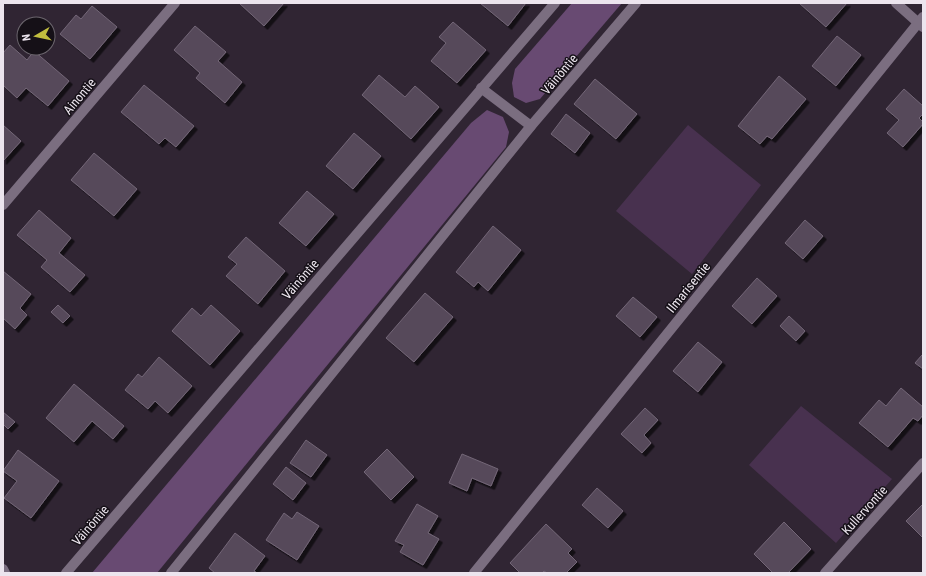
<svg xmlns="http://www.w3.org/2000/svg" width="926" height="576" viewBox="0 0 926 576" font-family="'Roboto Condensed',sans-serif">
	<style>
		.green { fill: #48314f }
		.forest { fill: #684a72 }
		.building { fill: #564a5a; stroke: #736677; filter: url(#shadow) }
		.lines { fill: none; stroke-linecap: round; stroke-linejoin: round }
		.minor { stroke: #7b6e80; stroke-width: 10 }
		.labels { text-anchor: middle; stroke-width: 3; stroke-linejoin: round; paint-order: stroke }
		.street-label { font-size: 13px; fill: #ece5ee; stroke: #151017 }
	</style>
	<defs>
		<filter id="shadow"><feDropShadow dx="3.5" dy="3.5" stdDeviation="0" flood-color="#0009"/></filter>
	</defs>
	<rect width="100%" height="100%" fill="#302533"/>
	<!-- green -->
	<g class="green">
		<polygon points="688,125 761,185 692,274 616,211"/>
		<polygon points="801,406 892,479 836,543 749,465"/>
	</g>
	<!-- forest -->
	<g class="forest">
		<polygon points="572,3 622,3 540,99 526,103 514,97 512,83 515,69"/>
		<polygon points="487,110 503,117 509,132 506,147 157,573 92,573 471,123"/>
	</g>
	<!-- building -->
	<g class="building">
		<polygon points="239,3 284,3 264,26"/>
		<polygon points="480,3 526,3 508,26"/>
		<polygon points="799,3 847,3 826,27"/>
		<polygon points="92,6 117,27 90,59 60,34 76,15 81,19"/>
		<polygon points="453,22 486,50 457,83 431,61 446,43 439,37"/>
		<polygon points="195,26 226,52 218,61 242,82 225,103 196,78 200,73 174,50"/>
		<polygon points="837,36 861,55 836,86 812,66"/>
		<polygon points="10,45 27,60 34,51 69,81 48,106 26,88 17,98 3,85 3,53"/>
		<polygon points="379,75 405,97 415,86 439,107 411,139 362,95"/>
		<polygon points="779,76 806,99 772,139 767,136 760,144 738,126"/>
		<polygon points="595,79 637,114 616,139 574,104"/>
		<polygon points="144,85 194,126 176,147 165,138 159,144 121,112"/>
		<polygon points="904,89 923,106 923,114 919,118 923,122 923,124 903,147 887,133 899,120 886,109"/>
		<polygon points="566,114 590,133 575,153 551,134"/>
		<polygon points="3,125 21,141 3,161"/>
		<polygon points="354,133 381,156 353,189 326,166"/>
		<polygon points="94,153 137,189 114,216 71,180"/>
		<polygon points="307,191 334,214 306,246 279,223"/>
		<polygon points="39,210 71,238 59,253 85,275 70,292 41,267 47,260 17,235"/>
		<polygon points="805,220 823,236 803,259 785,243"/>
		<polygon points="493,226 521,250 488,291 478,282 474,287 456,272"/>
		<polygon points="246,237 285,271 258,304 226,276 237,264 228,257"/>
		<polygon points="3,271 31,294 20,308 27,315 15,329 3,318"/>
		<polygon points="757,278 777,296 752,324 732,306"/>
		<polygon points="425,293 453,317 414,362 386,338"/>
		<polygon points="633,297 657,317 640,337 616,316"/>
		<polygon points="58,305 70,316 63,323 51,312"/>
		<polygon points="211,305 240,331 210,365 172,331 192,308 201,316"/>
		<polygon points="789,316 805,331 796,341 780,326"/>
		<polygon points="698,342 722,362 698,392 673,371"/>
		<polygon points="922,355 923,356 923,369 915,363"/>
		<polygon points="159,357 192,386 168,413 155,401 148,409 125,390 138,374 142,377"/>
		<polygon points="74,384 124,426 113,439 92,421 74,442 46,418"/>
		<polygon points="901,388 923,407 923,415 918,421 913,418 888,447 859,423 879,400 886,406"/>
		<polygon points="645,408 658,420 644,435 651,443 642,453 621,434"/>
		<polygon points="3,412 15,422 8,429 3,424"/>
		<polygon points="306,440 327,455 311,477 290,463"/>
		<polygon points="387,449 414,477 391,500 364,472"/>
		<polygon points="18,450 59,481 31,518 4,498 17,481 3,471"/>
		<polygon points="462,454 498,469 491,486 472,478 467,491 449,483"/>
		<polygon points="286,467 306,483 293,500 273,484"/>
		<polygon points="597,488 623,511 608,528 582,505"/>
		<polygon points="417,504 438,516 428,533 439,539 423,565 400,552 404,545 395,541"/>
		<polygon points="923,504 923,538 906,521"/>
		<polygon points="297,512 319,526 297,560 266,540 284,513 292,519"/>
		<polygon points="784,522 811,549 788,573 773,573 754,554"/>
		<polygon points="546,524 572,549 568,553 577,562 566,573 547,573 544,571 542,573 520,573 510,563"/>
		<polygon points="235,533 265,556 254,571 257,573 215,573 209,568"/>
	</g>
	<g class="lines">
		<!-- minor -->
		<g class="minor">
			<polyline points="896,3 923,27"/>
			<polyline points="481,88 531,126"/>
			<polyline points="3,205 175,3"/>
			<polyline points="3,569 5,573"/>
			<polyline points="66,573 555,3"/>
			<polyline points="171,573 531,126 636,3"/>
			<polyline points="474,573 923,17"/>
			<polyline points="825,573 923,463"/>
		</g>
	</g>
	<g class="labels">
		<!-- street labels -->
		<g class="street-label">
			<text transform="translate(559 74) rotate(-50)" y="5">Väinöntie</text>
			<text transform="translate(79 96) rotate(-50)" y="5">Ainontie</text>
			<text transform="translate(300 279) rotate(-49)" y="5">Väinöntie</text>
			<text transform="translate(688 287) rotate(-51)" y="5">Ilmarisentie</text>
			<text transform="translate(864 510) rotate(-48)" y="5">Kullervontie</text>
			<text transform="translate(90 525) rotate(-49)" y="5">Väinöntie</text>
		</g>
	</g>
	<!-- border -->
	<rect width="926" height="576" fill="none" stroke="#ece5ee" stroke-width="8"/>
	<!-- north arrow -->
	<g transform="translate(36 36) rotate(261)"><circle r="19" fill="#151017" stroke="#6b656d"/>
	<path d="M0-3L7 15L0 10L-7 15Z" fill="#c1bd3f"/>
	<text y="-6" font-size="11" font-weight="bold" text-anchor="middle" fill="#ece5ee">N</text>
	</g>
</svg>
